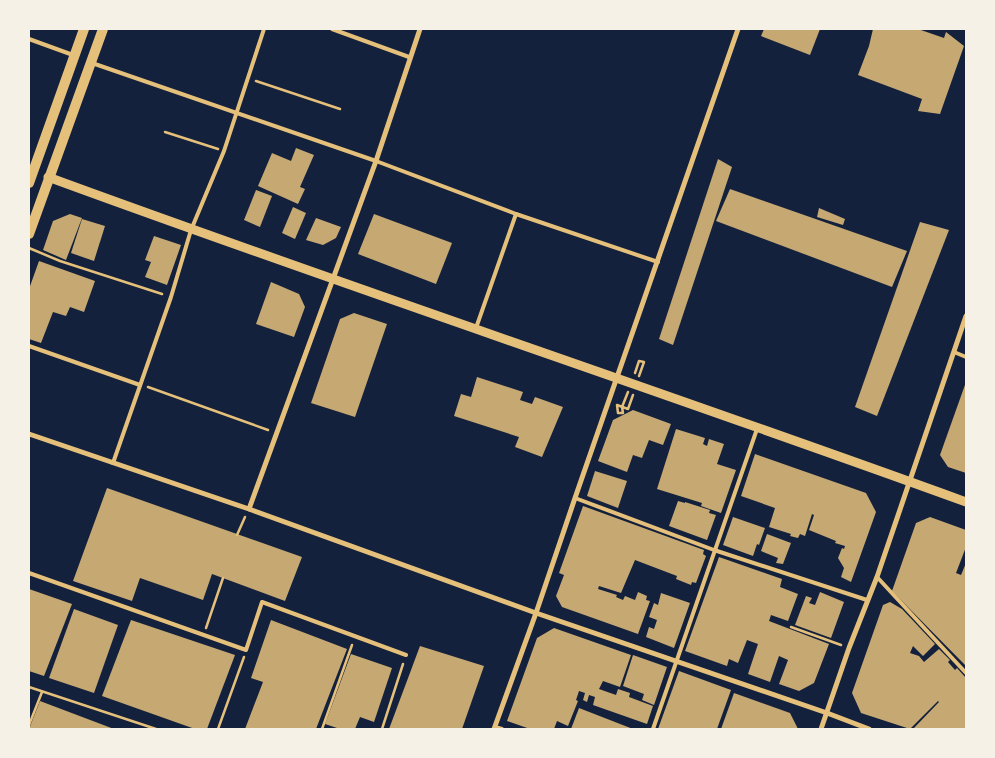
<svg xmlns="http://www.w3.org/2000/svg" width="995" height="758" viewBox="0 0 995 758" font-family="'Space Grotesk',sans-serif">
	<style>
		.building { fill: #c6a872 }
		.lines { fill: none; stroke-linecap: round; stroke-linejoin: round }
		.path { stroke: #e5c07b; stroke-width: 2.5 }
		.service { stroke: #e5c07b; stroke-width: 4 }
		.minor { stroke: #e5c07b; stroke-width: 5 }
		.tertiary { stroke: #e5c07b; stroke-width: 9 }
		.secondary { stroke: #e5c07b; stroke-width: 10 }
	</style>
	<rect width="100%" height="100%" fill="#14213d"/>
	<!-- building -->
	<g class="building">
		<polygon points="764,29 820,29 810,55 761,36"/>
		<polygon points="873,29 918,29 944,38 946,32 964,46 940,114 918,111 922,99 858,75 869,46"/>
		<polygon points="296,148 314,155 300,187 305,189 298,204 258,186 272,153 291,161"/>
		<polygon points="718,159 732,167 673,345 659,339"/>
		<polygon points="730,189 907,251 892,287 716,221"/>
		<polygon points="256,190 272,196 260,227 244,220"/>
		<polygon points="293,207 306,213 295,239 282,233"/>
		<polygon points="819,208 845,219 843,225 817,217"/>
		<polygon points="70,214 82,218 66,260 43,250 53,221"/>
		<polygon points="374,214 452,243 436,284 358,254"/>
		<polygon points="316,218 341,227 336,238 323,245 306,240"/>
		<polygon points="82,219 105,226 94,261 71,253"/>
		<polygon points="920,222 949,230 877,416 855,407"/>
		<polygon points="154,236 181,245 167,285 145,277 151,262 145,260"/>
		<polygon points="39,261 95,281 84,312 70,307 66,316 53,312 41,343 29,339 29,289"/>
		<polygon points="271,282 299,294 305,307 294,337 256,324"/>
		<polygon points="354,313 387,324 355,417 311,403 340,319"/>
		<polygon points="477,377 523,392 520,400 532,404 535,397 563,407 542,457 515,447 519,437 454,416 461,394 471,397"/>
		<polygon points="966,382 966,473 948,467 940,455"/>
		<polygon points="633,410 671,424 663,445 649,440 642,458 633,455 627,472 598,461 613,420"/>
		<polygon points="676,429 705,438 703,444 707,446 709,439 724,444 717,464 736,470 721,513 701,506 702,503 657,489"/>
		<polygon points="755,454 866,493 876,512 851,582 841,577 844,568 838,558 842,548 844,549 845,546 835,543 836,541 809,530 814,515 812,514 805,536 800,534 798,538 790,536 791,534 769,527 775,508 741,496"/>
		<polygon points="595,471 627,481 618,508 587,496"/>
		<polygon points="107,488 302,557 285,601 212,574 203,600 140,578 132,601 73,581"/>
		<polygon points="678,501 685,503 685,502 710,510 709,513 716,515 707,540 669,526"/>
		<polygon points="583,506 704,550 703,554 706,556 696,583 692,582 691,585 676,579 677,576 635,560 621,593 599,586 598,589 617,595 616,597 623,600 625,596 635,600 638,592 647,596 646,600 650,601 638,634 562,607 556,596 564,575 559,573"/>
		<polygon points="733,517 765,528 759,545 757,544 753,556 723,545"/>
		<polygon points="930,517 966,530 966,547 956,573 961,575 966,563 966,666 892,591 916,523"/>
		<polygon points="767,534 791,543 783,564 776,563 778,558 761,551"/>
		<polygon points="719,557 782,579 780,587 798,594 788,621 771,615 769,621 829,644 814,683 799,691 779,684 788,660 779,656 770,682 748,674 758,644 747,640 738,663 729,659 727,666 685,651"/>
		<polygon points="29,589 72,604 44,676 29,671"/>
		<polygon points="820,592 844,602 831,638 795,625 806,596 812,598 809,603 815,605"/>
		<polygon points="661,593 690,603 674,648 646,637 649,627 654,629 657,620 649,617 654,603 658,605"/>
		<polygon points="890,602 902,609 935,644 923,656 913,646 910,653 919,656 924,662 939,649 950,660 948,662 955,670 957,668 966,678 966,729 916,729 914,728 939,702 938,701 910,729 861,713 852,693 883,605"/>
		<polygon points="74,609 118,625 94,693 49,678"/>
		<polygon points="131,620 235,655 207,729 195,729 102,696"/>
		<polygon points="271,620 347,649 316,729 245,729 263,682 251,678"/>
		<polygon points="554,628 631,655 620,687 603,681 599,689 616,695 618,689 630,693 629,697 653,706 647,724 593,705 595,697 589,695 587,702 583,700 585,693 579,691 576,700 578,701 568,726 557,721 554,729 530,729 507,721 537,638"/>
		<polygon points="420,646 484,666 462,729 389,729"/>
		<polygon points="351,654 392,668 374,722 360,717 355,729 340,729 325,724"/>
		<polygon points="633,655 667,667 654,705 642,700 644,694 623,686"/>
		<polygon points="679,671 731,690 717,729 658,729"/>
		<polygon points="734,693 790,713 798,729 721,729"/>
		<polygon points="40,701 114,729 29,729"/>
		<polygon points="579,708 633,729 571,729"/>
	</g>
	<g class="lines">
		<!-- path -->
		<g class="path">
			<polyline points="256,81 340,109"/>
			<polyline points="165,132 218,149"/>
			<polyline points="29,248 60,261 162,294"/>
			<polyline points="635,373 639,361 644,362 639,376"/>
			<polyline points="148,387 268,430"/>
			<polyline points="622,407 628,392"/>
			<polyline points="622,407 623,413 618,413 617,405 628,409 633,395"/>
			<polyline points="237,535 245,517"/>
			<polyline points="791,627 841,645"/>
			<polyline points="206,628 223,578"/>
			<polyline points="29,687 156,729"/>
			<polyline points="29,725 42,692"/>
			<polyline points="218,729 244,657"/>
			<polyline points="322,729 352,645"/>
			<polyline points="382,729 403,664"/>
		</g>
		<!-- service -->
		<g class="service">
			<polyline points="332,29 409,57"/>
			<polyline points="29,39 73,55"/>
			<polyline points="92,63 376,161 516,214 658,262"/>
			<polyline points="476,328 516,214"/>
			<polyline points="29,346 140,385"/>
			<polyline points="954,352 966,357"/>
			<polyline points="113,463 171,297 191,230 224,151 264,29"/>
			<polyline points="575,498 714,550 867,600"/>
			<polyline points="29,573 246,650 262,602 406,655"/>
			<polyline points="877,577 966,673"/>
			<polyline points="495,727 502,729"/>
			<polyline points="653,729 757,429"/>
		</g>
		<!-- minor -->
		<g class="minor">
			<polyline points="29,434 249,509 536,613 827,713 869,729"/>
			<polyline points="249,509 376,161 420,29"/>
			<polyline points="494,729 536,613 575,498 738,29"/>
			<polyline points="821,729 849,648 877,577 966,316"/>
		</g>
		<!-- tertiary -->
		<path class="tertiary" d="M48 177C353 289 661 391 966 502"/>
		<!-- secondary -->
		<g class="secondary">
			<polyline points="29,183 84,29"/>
			<polyline points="29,234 103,29"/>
		</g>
	</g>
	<!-- border -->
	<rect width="995" height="758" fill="none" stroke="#f6f1e7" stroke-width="60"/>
</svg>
